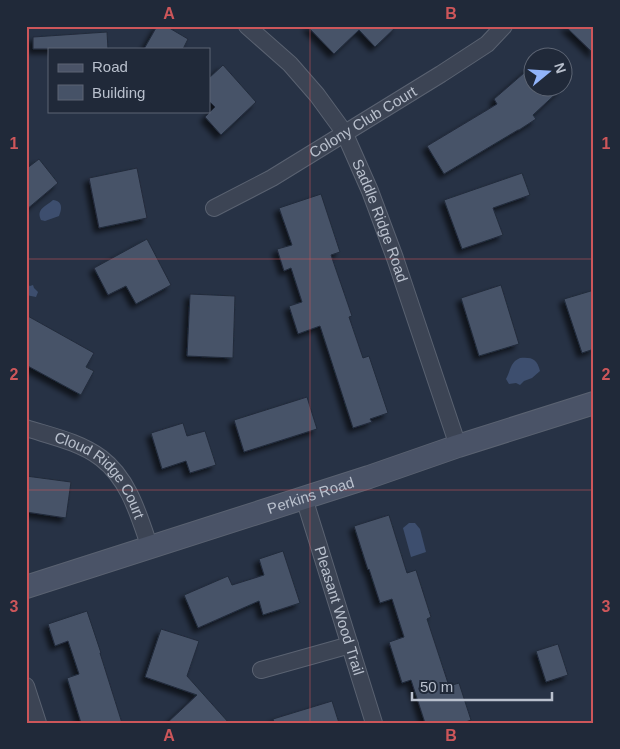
<svg xmlns="http://www.w3.org/2000/svg" width="620" height="749" viewBox="0 0 620 749" font-family="Helvetica,sans-serif">
	<style>
		.water { fill: #3d4e6e }
		.building { fill: #465267; stroke: #222b3b; filter: url(#shadow) }
		.lines { fill: none; stroke-linecap: round; stroke-linejoin: round }
		.street-casing { stroke: #5a6271; stroke-width: 18 }
		.secondary-casing { stroke: #5a6271; stroke-width: 24 }
		.street { stroke: #3c4454; stroke-width: 16 }
		.secondary { stroke: #4a5367; stroke-width: 22 }
		.grid { fill: none; stroke: #cd565a; stroke-width: 1; stroke-opacity: 0.55 }
		.labels { text-anchor: middle; stroke-width: 4.5; stroke-linejoin: round; paint-order: stroke }
		.street-label { font-size: 15px; fill: #b9c0cd; stroke: #202939 }
		.neatline { fill: none; stroke: #cd565a; stroke-width: 2 }
		.grid-label { font-size: 16px; text-anchor: middle; font-weight: bold; fill: #cd565a }
	</style>
	<defs>
		<filter id="shadow"><feDropShadow dx="-4.5" dy="4.5" stdDeviation="2.5" flood-color="#0009"/></filter>
	</defs>
	<rect width="100%" height="100%" fill="#273245"/>
	<!-- water -->
	<g class="water">
		<path d="M53 200C63 201 62 209 59 216L45 221 41 220C36 209 45 207 53 200Z"/>
		<polygon points="26,284 30,286 33,285 34,288 38,292 36,297 26,295"/>
		<path d="M520 358C532 357 537 359 540 371L532 378 524 381 520 385 516 383 509 384 506 379C511 370 510 362 520 358Z"/>
		<polygon points="409,523 415,523 420,529 426,552 411,557 403,528"/>
	</g>
	<!-- building -->
	<g class="building">
		<polygon points="157,26 166,26 188,39 183,49 144,49"/>
		<polygon points="307,26 397,26 375,47 359,30 334,54"/>
		<polygon points="565,26 594,26 594,54"/>
		<polygon points="107,32 108,49 33,49 33,37"/>
		<polygon points="223,65 256,102 221,135 205,117 215,107 209,101 209,78"/>
		<polygon points="532,66 532,88 562,88 533,115 536,119 519,130 518,130 444,174 427,146 497,104 494,99"/>
		<polygon points="39,159 58,183 26,210 26,169"/>
		<polygon points="137,168 147,218 99,228 89,178"/>
		<polygon points="522,173 530,195 493,208 503,235 462,249 444,200"/>
		<polygon points="321,194 340,252 331,255 352,316 349,317 363,358 369,356 388,413 370,419 372,422 353,428 320,326 298,334 289,306 302,302 291,268 284,271 277,249 292,245 279,208"/>
		<polygon points="147,239 171,285 136,304 126,286 108,295 94,268"/>
		<polygon points="501,285 519,344 479,356 461,298"/>
		<polygon points="594,290 594,349 582,353 564,299"/>
		<polygon points="190,294 235,296 233,358 187,356"/>
		<polygon points="26,315 94,353 86,367 94,371 81,395 26,365"/>
		<polygon points="307,397 317,429 244,452 234,420"/>
		<polygon points="183,423 187,436 205,431 216,465 190,473 186,461 162,469 151,433"/>
		<polygon points="26,476 71,482 66,518 26,512"/>
		<polygon points="389,515 407,573 416,570 431,617 427,619 449,686 459,683 471,720 463,723 425,723 411,680 402,683 389,642 404,637 392,599 380,603 369,569 368,570 354,526"/>
		<polygon points="283,551 300,603 263,615 259,601 198,628 184,595 228,576 232,585 264,575 259,559"/>
		<polygon points="87,611 101,653 100,653 122,723 81,723 67,678 79,674 68,641 55,646 48,624"/>
		<polygon points="161,629 199,641 187,676 229,723 167,723 197,695 145,677"/>
		<polygon points="558,644 568,675 546,682 536,651"/>
		<polygon points="332,701 339,723 274,723 273,719"/>
	</g>
	<g class="lines">
		<!-- street casing -->
		<g class="street-casing">
			<g id="street">
				<path id="s1" d="M247 26 290 64 317 95 344 132 370 191 395 258 458 446"/>
				<path id="s2" d="M214 208 272 178 441 74 487 44 504 26"/>
				<path id="s3" d="M26 428C51 436 80 442 101 458 129 479 139 516 150 548"/>
				<path id="s4" d="M304 498 374 723"/>
				<polyline points="261,670 350,645"/>
				<polyline points="26,686 38,723"/>
			</g>
		</g>
		<!-- secondary casing -->
		<g class="secondary-casing">
			<g id="secondary">
				<path id="s5" d="M26 587 369 477 458 446 594 403"/>
			</g>
		</g>
		<!-- street -->
		<use href="#street" class="street"/>
		<!-- secondary -->
		<use href="#secondary" class="secondary"/>
	</g>
	<!-- grid -->
	<path class="grid" d="M310 26V723M26 259H594M26 490H594"/>
	<g class="labels">
		<!-- street labels -->
		<g class="street-label">
			<text dy="5" stroke="none"><textPath href="#s2" startOffset="172">Colony Club Court</textPath></text>
			<text dy="5" stroke="none"><textPath href="#s1" startOffset="240">Saddle Ridge Road</textPath></text>
			<text dy="5" stroke="none"><textPath href="#s3" startOffset="92">Cloud Ridge Court</textPath></text>
			<text dy="5" stroke="none"><textPath href="#s5" startOffset="299">Perkins Road</textPath></text>
			<text dy="5" stroke="none"><textPath href="#s4" startOffset="118">Pleasant Wood Trail</textPath></text>
		</g>
	</g>
	<!-- border -->
	<rect width="620" height="749" fill="none" stroke="#202939" stroke-width="55"/>
	<!-- legend -->
	<rect x="48" y="48" width="162" height="65" fill="#202939" stroke="#5d6574"/>
	<rect x="58" y="64" width="25" height="8" fill="#4a5367" stroke="#5d6574"/>
	<text x="92" y="72" font-size="15" fill="#b9c0cd">Road</text>
	<rect x="58" y="85" width="25" height="15" fill="#465267" stroke="#5d6574"/>
	<text x="92" y="98" font-size="15" fill="#b9c0cd">Building</text>
	<!-- north arrow -->
	<g transform="translate(548 72) rotate(72)"><circle r="24" fill="#202939" stroke="#5d6574"/>
	<path d="M0-4L9 19L0 12L-9 19Z" fill="#91b4fa"/>
	<text y="-8" font-size="14" font-weight="bold" text-anchor="middle" fill="#b9c0cd">N</text>
	</g>
	<!-- scale -->
	<path d="M412 692v8h140v-8" fill="none" stroke="#b9c0cd" stroke-width="2.5"/>
	<text x="420" y="692" font-size="15" fill="#b9c0cd" stroke="#202939" stroke-width="4" paint-order="stroke">50 m</text>
	<rect x="28" y="28" width="564" height="694" class="neatline"/>
	<g class="grid-label">
		<text x="169" y="19">A</text>
		<text x="451" y="19">B</text>
		<text x="14" y="149">1</text>
		<text x="606" y="149">1</text>
		<text x="14" y="380">2</text>
		<text x="606" y="380">2</text>
		<text x="14" y="612">3</text>
		<text x="606" y="612">3</text>
		<text x="169" y="741">A</text>
		<text x="451" y="741">B</text>
	</g>
</svg>
